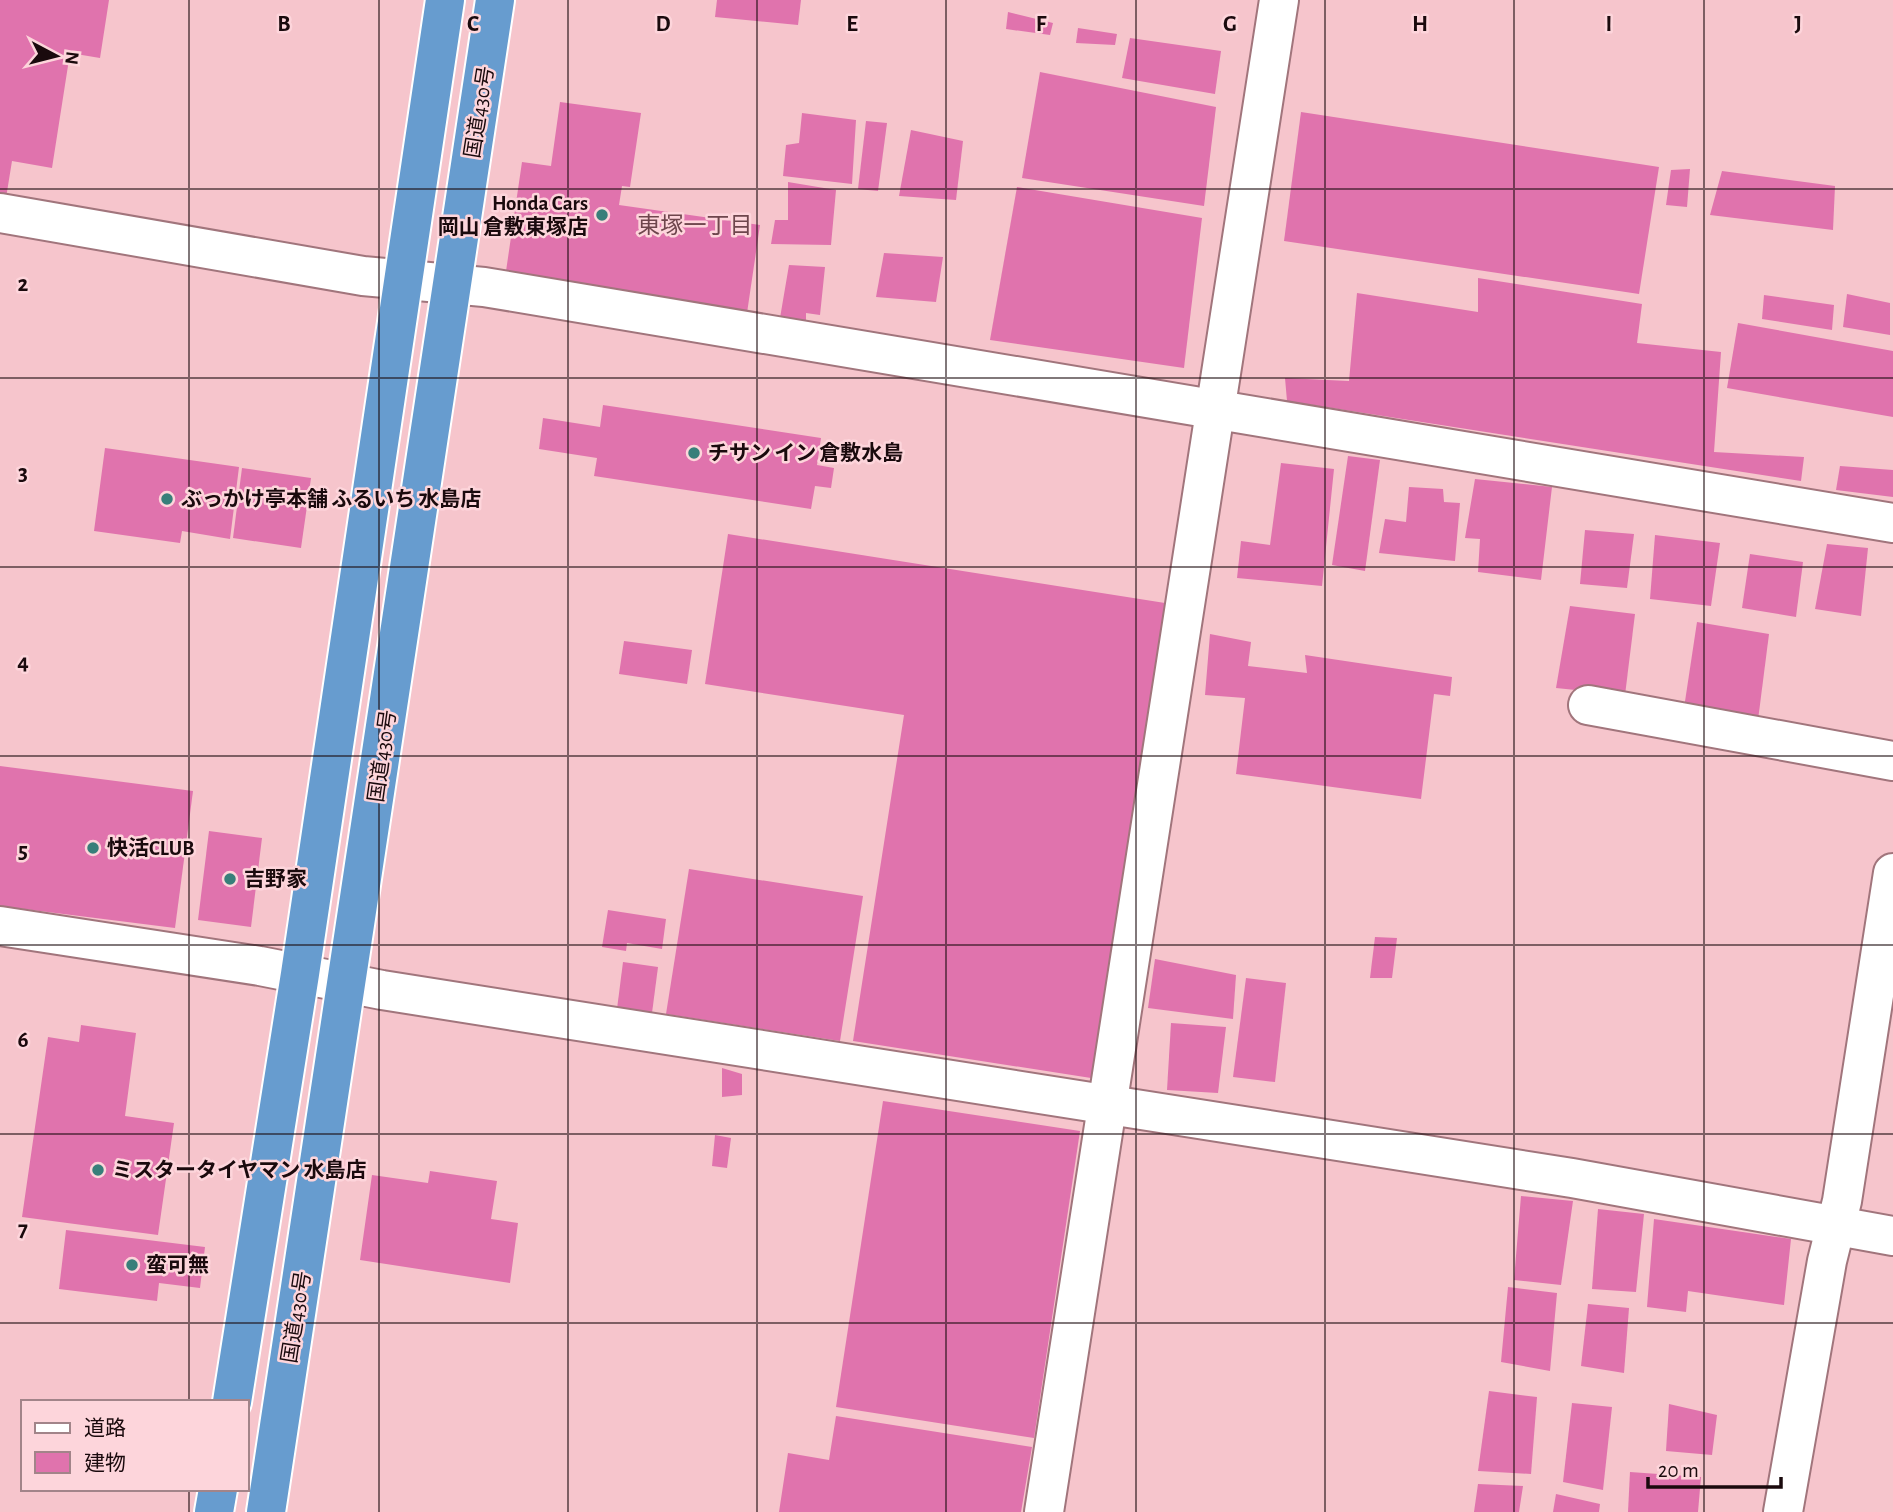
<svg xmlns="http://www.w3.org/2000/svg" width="1893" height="1512" viewBox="0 0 1893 1512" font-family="'Alegreya Sans','Noto Sans JP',sans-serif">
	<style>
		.building { fill: #e073ad }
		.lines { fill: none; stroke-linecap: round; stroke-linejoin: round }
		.street-casing { stroke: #a1757c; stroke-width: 42 }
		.highway-casing { stroke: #fff; stroke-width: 42 }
		.street { stroke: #fff; stroke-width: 38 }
		.highway { stroke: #679ccf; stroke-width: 38 }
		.grid { fill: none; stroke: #1a0a0d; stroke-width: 2; stroke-opacity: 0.55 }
		.poi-dot { fill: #387f7a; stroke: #fdd5db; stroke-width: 2.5 }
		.labels { text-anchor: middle; stroke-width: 5; stroke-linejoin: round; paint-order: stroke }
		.street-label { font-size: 21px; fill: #1a0a0d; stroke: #fdd5db }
		.poi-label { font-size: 21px; font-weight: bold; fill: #1a0a0d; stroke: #fdd5db; text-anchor: start }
		.neighbourhood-label { font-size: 23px; fill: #6e464d; stroke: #fdd5db }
		.grid-label { font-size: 23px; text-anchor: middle; font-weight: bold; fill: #1a0a0d; stroke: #fdd5db; stroke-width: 5; stroke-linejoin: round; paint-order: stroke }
	</style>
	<rect width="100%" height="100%" fill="#f6c5cc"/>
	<!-- building -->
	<g class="building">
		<polygon points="0,0 109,0 100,58 70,53 52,168 12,161 6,198 0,197"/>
		<polygon points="717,0 801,0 798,25 715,17"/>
		<polygon points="1008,12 1053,23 1050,35 1006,29"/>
		<polygon points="1078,28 1117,34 1115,45 1076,43"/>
		<polygon points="1130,38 1221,51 1215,94 1122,78"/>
		<polygon points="1040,72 1216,107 1204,206 1022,178"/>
		<polygon points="560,102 641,113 630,187 622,186 619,205 760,225 747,313 505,278 522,162 551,166"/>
		<polygon points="1301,112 1659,167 1639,294 1284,241"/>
		<polygon points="802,113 856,120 852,184 783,176 786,145 799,143"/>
		<polygon points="866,121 887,123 878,191 858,189"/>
		<polygon points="911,130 963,141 956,200 899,196"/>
		<polygon points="1690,169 1687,207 1666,205 1671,170"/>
		<polygon points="1722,171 1835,186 1833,230 1710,215"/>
		<polygon points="788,182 836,190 831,245 771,244 775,220 788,220"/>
		<polygon points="1017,187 1202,218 1184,368 990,340"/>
		<polygon points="884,253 943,257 936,302 876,297"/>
		<polygon points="789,265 825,267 820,315 806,313 806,321 780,318"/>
		<polygon points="1478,278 1642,304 1637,343 1721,352 1714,452 1804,457 1801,481 1287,401 1285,378 1349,381 1357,293 1478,312"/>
		<polygon points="1847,294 1890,303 1890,335 1843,327"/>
		<polygon points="1764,295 1834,305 1832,330 1762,319"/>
		<polygon points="1738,323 1893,351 1893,417 1727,388"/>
		<polygon points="603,405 821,438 817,465 834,468 831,488 815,486 811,509 594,476 597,458 539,449 543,418 600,427"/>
		<polygon points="105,448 239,467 230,539 182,531 180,543 94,531"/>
		<polygon points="1348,456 1380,460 1365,571 1332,565"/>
		<polygon points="1281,463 1334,469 1322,586 1237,578 1241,541 1270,545"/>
		<polygon points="1840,466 1893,470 1893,497 1836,490"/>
		<polygon points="242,468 311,478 301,548 233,538"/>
		<polygon points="1475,479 1552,487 1541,580 1478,572 1480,539 1465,538"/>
		<polygon points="1409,487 1443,489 1444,502 1460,503 1455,561 1379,553 1385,519 1406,522"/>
		<polygon points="1585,530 1634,534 1627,588 1580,584"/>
		<polygon points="728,534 1165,603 1091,1078 853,1041 904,715 705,684"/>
		<polygon points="1655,535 1720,543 1711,606 1650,599"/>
		<polygon points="1827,544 1868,548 1861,616 1815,609"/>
		<polygon points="1750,554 1803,562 1796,617 1742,608"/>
		<polygon points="1570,606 1635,614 1625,695 1556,688"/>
		<polygon points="1697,622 1769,634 1758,720 1684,708"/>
		<polygon points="1210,634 1251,642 1248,666 1307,673 1305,655 1452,677 1450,696 1434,694 1421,799 1236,774 1245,698 1205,695"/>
		<polygon points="624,641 692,650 687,684 619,674"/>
		<polygon points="0,766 193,791 175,928 0,906"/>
		<polygon points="209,831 262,838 251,927 198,920"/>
		<polygon points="689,869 863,896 840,1041 666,1014"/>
		<polygon points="608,910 666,919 662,949 627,943 626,951 602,947"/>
		<polygon points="1375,937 1397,938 1392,978 1370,978"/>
		<polygon points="1155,959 1236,975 1233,1019 1148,1008"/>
		<polygon points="623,962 658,967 652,1013 617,1009"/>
		<polygon points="1246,978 1286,983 1275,1082 1233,1077"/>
		<polygon points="1171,1023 1226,1027 1218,1093 1167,1090"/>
		<polygon points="81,1025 136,1033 125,1116 174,1123 158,1235 22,1217 48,1037 79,1042"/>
		<polygon points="722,1068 742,1074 742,1095 722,1097"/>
		<polygon points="883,1101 1080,1131 1034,1438 836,1407"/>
		<polygon points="715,1135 731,1138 727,1168 712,1166"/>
		<polygon points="430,1171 497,1181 491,1219 518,1223 510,1283 360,1260 372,1175 428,1183"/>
		<polygon points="1521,1196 1573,1201 1561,1285 1514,1280"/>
		<polygon points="1598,1209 1644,1214 1636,1292 1592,1289"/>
		<polygon points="1654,1219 1791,1239 1784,1305 1688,1291 1686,1312 1647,1307"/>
		<polygon points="66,1230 205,1247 200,1288 159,1283 157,1301 59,1289"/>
		<polygon points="1508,1287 1557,1293 1550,1371 1501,1362"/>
		<polygon points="1588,1304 1629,1308 1624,1373 1581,1366"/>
		<polygon points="1489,1391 1537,1397 1531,1474 1478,1471"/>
		<polygon points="1572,1403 1612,1407 1603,1490 1563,1482"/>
		<polygon points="1669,1404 1717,1415 1712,1455 1666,1451"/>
		<polygon points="836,1416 1032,1447 1021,1512 779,1512 788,1453 829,1460"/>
		<polygon points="1630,1472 1701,1477 1698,1512 1628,1512"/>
		<polygon points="1478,1484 1523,1486 1519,1512 1474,1512"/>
		<polygon points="1556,1494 1600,1504 1599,1512 1553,1512"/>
	</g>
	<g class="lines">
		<!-- street casing -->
		<g class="street-casing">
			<g id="street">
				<polyline points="0,213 363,276 484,287 1893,523"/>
				<polyline points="1588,705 1893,761"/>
				<polyline points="0,926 260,966 382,990 1572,1178 1893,1236"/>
				<polyline points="1044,1512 1279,0"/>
				<polyline points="1783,1512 1827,1261 1842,1201 1893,873"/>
			</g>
		</g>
		<!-- highway casing -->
		<g class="highway-casing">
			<g id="highway">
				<polyline points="232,1402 300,974 445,0"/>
				<polyline points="214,1512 218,1489"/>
				<polyline points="266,1512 495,0"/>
			</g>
		</g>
		<!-- street -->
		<use href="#street" class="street"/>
		<!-- highway -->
		<use href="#highway" class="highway"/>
	</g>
	<!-- grid -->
	<path class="grid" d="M189 0V1402M379 0V1512M568 0V1512M757 0V1512M946 0V1512M1136 0V1512M1325 0V1512M1514 0V1512M1704 0V1512M0 189H1893M0 378H1893M0 567H1893M0 756H1893M0 945H1893M0 1134H1893M0 1323H1893M189 1489V1512"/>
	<!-- markers -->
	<g class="poi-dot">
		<circle cx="602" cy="215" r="7"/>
		<circle cx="694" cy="453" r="7"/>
		<circle cx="167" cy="499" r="7"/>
		<circle cx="93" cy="848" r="7"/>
		<circle cx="230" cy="879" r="7"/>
		<circle cx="98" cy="1170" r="7"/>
		<circle cx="132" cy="1265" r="7"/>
	</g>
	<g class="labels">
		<!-- street labels -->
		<g class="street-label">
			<text transform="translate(479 112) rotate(-81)" y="7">国道430号</text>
			<text transform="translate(382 756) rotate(-82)" y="7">国道430号</text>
			<text transform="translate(296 1317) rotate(-81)" y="7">国道430号</text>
		</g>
		<!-- poi labels -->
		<g class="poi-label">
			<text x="588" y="210" text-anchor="end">Honda Cars<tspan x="588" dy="24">岡山 倉敷東塚店</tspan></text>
			<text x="708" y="460">チサン イン 倉敷水島</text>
			<text x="181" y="506">ぶっかけ亭本舗 ふるいち 水島店</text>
			<text x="107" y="855">快活CLUB</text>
			<text x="244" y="886">吉野家</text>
			<text x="112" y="1177">ミスタータイヤマン 水島店</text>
			<text x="146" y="1272">蛮可無</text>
		</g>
		<!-- neighbourhood labels -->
		<g class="neighbourhood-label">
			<text x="695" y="233">東塚一丁目</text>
		</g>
	</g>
	<g class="grid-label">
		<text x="284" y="31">B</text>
		<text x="473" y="31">C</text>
		<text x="663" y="31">D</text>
		<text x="852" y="31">E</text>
		<text x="1041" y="31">F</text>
		<text x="1230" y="31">G</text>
		<text x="1420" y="31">H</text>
		<text x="1609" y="31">I</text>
		<text x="1798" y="31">J</text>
		<text x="23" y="291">2</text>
		<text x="23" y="480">3</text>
		<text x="23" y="669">4</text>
		<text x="23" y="858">5</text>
		<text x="23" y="1047">6</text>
		<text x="23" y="1236">7</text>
	</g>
	<!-- legend -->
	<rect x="21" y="1400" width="228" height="91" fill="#fdd5db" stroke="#a28489" stroke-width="2"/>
	<rect x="35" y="1423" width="35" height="10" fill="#ffffff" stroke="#a28489" stroke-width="2"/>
	<text x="84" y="1435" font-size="21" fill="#1a0a0d">道路</text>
	<rect x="35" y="1452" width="35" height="21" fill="#e073ad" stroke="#a28489" stroke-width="2"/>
	<text x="84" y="1470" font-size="21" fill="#1a0a0d">建物</text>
	<!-- north arrow -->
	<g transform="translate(56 56) rotate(97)" stroke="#fdd5db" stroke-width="5" paint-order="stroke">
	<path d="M0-5L12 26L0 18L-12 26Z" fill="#1a0a0d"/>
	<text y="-10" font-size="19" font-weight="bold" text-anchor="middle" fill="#1a0a0d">N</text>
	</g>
	<!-- scale -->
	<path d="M1648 1477v10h133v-10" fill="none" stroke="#1a0a0d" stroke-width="3.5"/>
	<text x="1658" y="1477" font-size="21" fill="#1a0a0d" stroke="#fdd5db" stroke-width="5" paint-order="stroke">20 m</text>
</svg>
